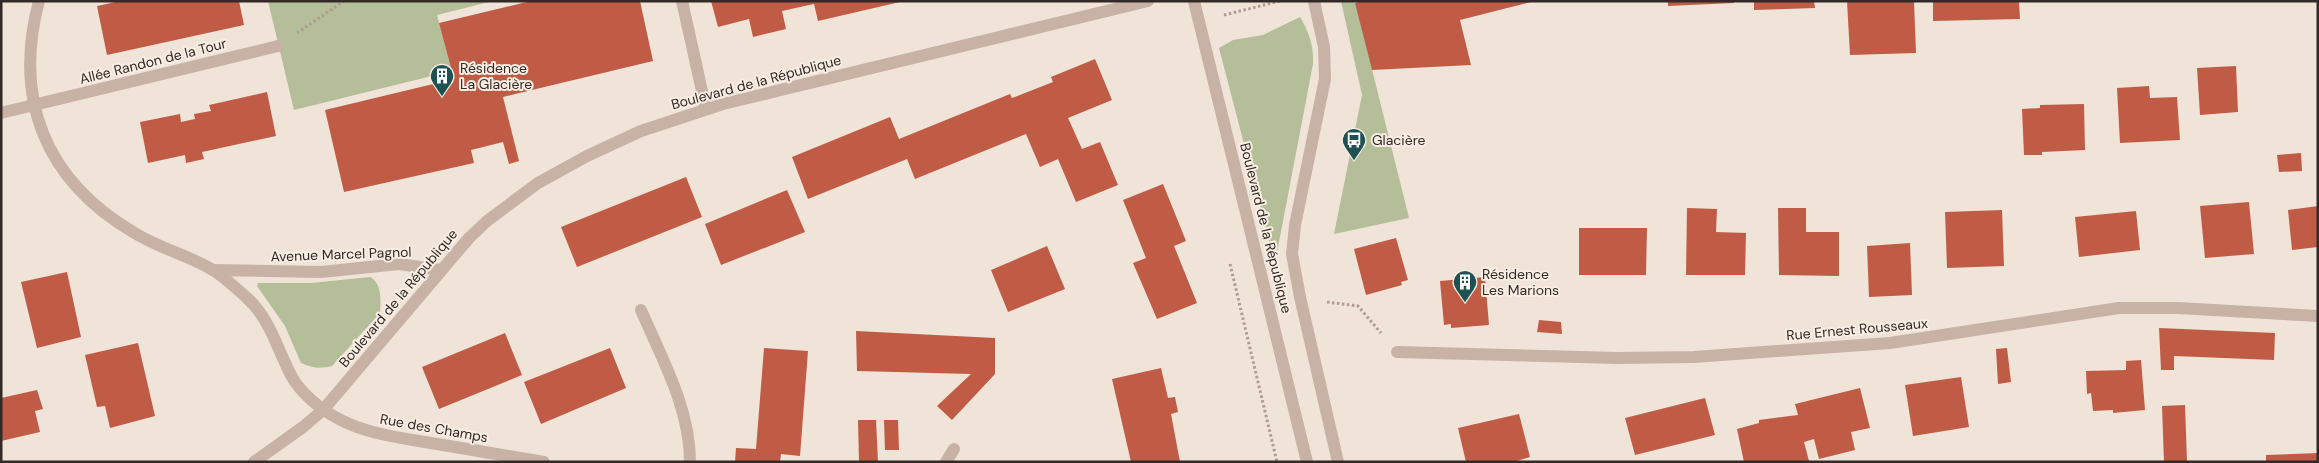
<svg xmlns="http://www.w3.org/2000/svg" width="2319" height="463" viewBox="0 0 2319 463" font-family="'DM Sans',sans-serif">
	<style>
		.green { fill: #b4be99 }
		.building { fill: #c05c46 }
		.lines { fill: none; stroke-linecap: round; stroke-linejoin: round }
		.path { stroke: #b29c90; stroke-width: 3; stroke-dasharray: 2.5 2.5; stroke-linecap: butt }
		.lane { stroke: #c7b2a5; stroke-width: 12 }
		.street { stroke: #c7b2a5; stroke-width: 12 }
		.labels { text-anchor: middle; stroke-width: 4; stroke-linejoin: round; paint-order: stroke }
		.street-label { font-size: 14px; fill: #332926; stroke: #f8eee4 }
		.poi-label { font-size: 14px; fill: #332926; stroke: #f8eee4; text-anchor: start }
	</style>
	<rect width="100%" height="100%" fill="#f0e3d8"/>
	<!-- green -->
	<g class="green">
		<polygon points="268,1 493,1 437,15 452,71 294,110"/>
		<polygon points="1341,1 1355,1 1409,218 1334,234 1362,95"/>
		<path d="M1300 17C1309 32 1314 46 1313 64L1275 263 1219 48 1233 40 1263 35Z"/>
		<path d="M370 277C382 283 381 301 380 313L332 366C320 369 312 368 301 363L285 326 257 286 258 283H311Z"/>
	</g>
	<!-- building -->
	<g class="building">
		<polygon points="120,1 239,1 244,25 107,55 97,6"/>
		<polygon points="531,1 640,1 653,61 503,97 519,161 509,164 503,142 471,150 474,163 344,192 325,110 454,79 439,23"/>
		<polygon points="711,1 900,1 900,2 818,21 814,4 782,11 786,29 753,37 749,19 718,27"/>
		<polygon points="1361,1 1531,1 1531,2 1460,20 1471,65 1372,70 1355,3"/>
		<polygon points="1668,1 1734,1 1734,3 1668,6"/>
		<polygon points="1754,1 1814,1 1815,8 1754,10"/>
		<polygon points="1847,1 1914,1 1916,53 1850,55"/>
		<polygon points="1933,1 2019,1 2020,19 1933,21"/>
		<polygon points="1095,59 1112,100 1068,118 1082,149 1100,142 1118,185 1076,202 1058,159 1040,167 1026,134 915,179 907,159 808,199 792,157 890,117 899,139 1010,94 1012,98 1053,82 1051,77"/>
		<polygon points="2236,66 2238,112 2200,115 2197,68"/>
		<polygon points="2149,86 2150,98 2177,97 2180,140 2120,143 2117,88"/>
		<polygon points="267,92 276,136 202,152 204,159 186,163 185,155 148,163 140,122 180,114 181,122 195,119 194,114 211,111 209,105"/>
		<polygon points="2084,104 2085,150 2042,152 2042,155 2024,155 2022,109 2040,108 2040,105"/>
		<polygon points="2301,153 2302,171 2279,172 2277,155"/>
		<polygon points="686,177 702,217 577,267 561,227"/>
		<polygon points="1163,184 1186,241 1174,246 1197,303 1157,319 1133,263 1146,258 1123,200"/>
		<polygon points="787,190 805,232 721,265 705,224"/>
		<polygon points="2249,202 2254,254 2205,258 2200,206"/>
		<polygon points="2318,206 2318,247 2292,250 2288,210"/>
		<polygon points="1687,208 1717,209 1716,232 1746,233 1745,275 1686,275"/>
		<polygon points="1778,208 1806,208 1806,232 1839,232 1839,276 1779,275"/>
		<polygon points="2002,210 2004,266 1947,268 1945,212"/>
		<polygon points="2136,211 2140,250 2079,257 2075,217"/>
		<polygon points="1579,228 1647,228 1646,275 1579,275"/>
		<polygon points="1396,238 1408,280 1401,282 1402,285 1366,295 1354,249"/>
		<polygon points="1910,243 1912,295 1869,297 1867,246"/>
		<polygon points="1047,246 1065,289 1008,312 991,270"/>
		<polygon points="67,272 81,337 37,348 21,282"/>
		<polygon points="1485,277 1489,325 1451,328 1451,324 1444,325 1440,281"/>
		<polygon points="1539,320 1561,322 1562,334 1537,332"/>
		<polygon points="2159,328 2275,333 2274,360 2174,356 2174,370 2161,370"/>
		<polygon points="856,331 995,338 995,374 952,420 937,406 971,374 857,371"/>
		<polygon points="505,333 522,375 439,409 422,367"/>
		<polygon points="138,343 155,416 110,428 105,406 97,407 85,355"/>
		<polygon points="610,348 626,388 541,424 524,382"/>
		<polygon points="764,348 808,351 800,456 781,454 780,462 735,462 736,448 756,449"/>
		<polygon points="2007,348 2011,382 1998,384 1996,349"/>
		<polygon points="2141,360 2145,410 2113,413 2113,410 2093,411 2091,393 2087,394 2086,371 2126,370 2126,361"/>
		<polygon points="1161,368 1168,398 1175,397 1178,412 1171,414 1180,462 1131,462 1112,379"/>
		<polygon points="1961,377 1969,427 1913,436 1905,385"/>
		<polygon points="1860,388 1870,428 1851,432 1855,450 1819,459 1814,439 1804,442 1809,461 1744,462 1737,429 1759,423 1759,420 1798,415 1795,404"/>
		<polygon points="37,390 43,409 35,411 40,432 1,441 1,398"/>
		<polygon points="1705,398 1715,435 1635,455 1625,418"/>
		<polygon points="2185,405 2187,462 2164,462 2162,406"/>
		<polygon points="1519,414 1530,457 1513,462 1466,462 1458,428"/>
		<polygon points="858,420 876,420 878,462 859,462"/>
		<polygon points="884,420 898,420 899,450 885,450"/>
		<polygon points="2318,453 2318,462 2266,462 2266,455"/>
	</g>
	<g class="lines">
		<!-- path -->
		<g class="path">
			<polyline points="1224,15 1280,1"/>
			<polyline points="297,33 344,1"/>
			<polyline points="1230,264 1277,462"/>
			<polyline points="1327,302 1358,306 1381,333"/>
		</g>
		<!-- lane -->
		<polyline class="lane" points="682,1 706,109"/>
		<!-- street -->
		<g class="street">
			<path d="M39 1C13 99 45 180 133 232 158 248 188 255 213 270 224 277 236 288 246 297 270 318 277 349 292 377 301 393 320 409 337 418 368 435 403 438 437 444 473 450 508 456 544 462"/>
			<polyline points="1194,1 1307,462"/>
			<polyline points="1314,1 1324,47 1325,79 1295,225 1292,254 1300,297 1338,462"/>
			<polyline points="1,113 278,46"/>
			<polyline points="213,270 321,272 399,264 441,270"/>
			<path d="M641 310C662 359 690 408 690 462"/>
			<polyline points="1397,352 1617,358 1694,357 1890,343 2119,308 2178,308 2318,316"/>
			<polyline points="254,462 303,427 323,410 469,238 487,221 538,183 587,156 641,131 723,104 1148,1"/>
			<polyline points="946,462 954,449"/>
		</g>
	</g>
	<!-- icons -->
	<defs>
		<g id="building-pin" transform="scale(1.25)"><path d="M0 17L-7.5 6A9.5 9.5 0 1 1 7.5 6Z" fill="#1e5252" stroke="#f8eee4"/><path d="M-4-6H4V6H1V3H-1V6H-4ZM-2.5-4.3h1.7v1.8h-1.7ZM.8-4.3h1.7v1.8H.8ZM-2.5-1h1.7V.8h-1.7ZM.8-1h1.7V.8H.8Z" fill="#fff"/></g>
		<g id="bus-pin" transform="scale(1.25)"><path d="M0 17L-7.5 6A9.5 9.5 0 1 1 7.5 6Z" fill="#1e5252" stroke="#f8eee4"/><path d="M-5-6H5V4H4V6H2V4H-2V6H-4V4H-5ZM-3.5-4V0h7V-4ZM-3.5 1.2v1.5H-2V1.2ZM2 1.2v1.5H3.5V1.2Z" fill="#fff"/></g>
	</defs>
	<g fill-rule="evenodd">
		<use href="#building-pin" x="442" y="76"/>
		<use href="#bus-pin" x="1354" y="140"/>
		<use href="#building-pin" x="1465" y="282"/>
	</g>
	<g class="labels">
		<!-- street labels -->
		<g class="street-label">
			<text transform="translate(153 61) rotate(-14)" y="5">Allée Randon de la Tour</text>
			<text transform="translate(756 82) rotate(-15)" y="5">Boulevard de la République</text>
			<text transform="translate(1266 228) rotate(76)" y="5">Boulevard de la République</text>
			<text transform="translate(341 254) rotate(-2)" y="5">Avenue Marcel Pagnol</text>
			<text transform="translate(398 298) rotate(-50)" y="5">Boulevard de la République</text>
			<text transform="translate(1857 329) rotate(-5)" y="5">Rue Ernest Rousseaux</text>
			<text transform="translate(434 428) rotate(10)" y="5">Rue des Champs</text>
		</g>
		<!-- poi labels -->
		<g class="poi-label">
			<text x="460" y="73">Résidence<tspan x="460" dy="16">La Glacière</tspan></text>
			<text x="1372" y="145">Glacière</text>
			<text x="1482" y="279">Résidence<tspan x="1482" dy="16">Les Marions</tspan></text>
		</g>
	</g>
	<!-- border -->
	<rect width="2319" height="463" fill="none" stroke="#332926" stroke-width="5"/>
</svg>
